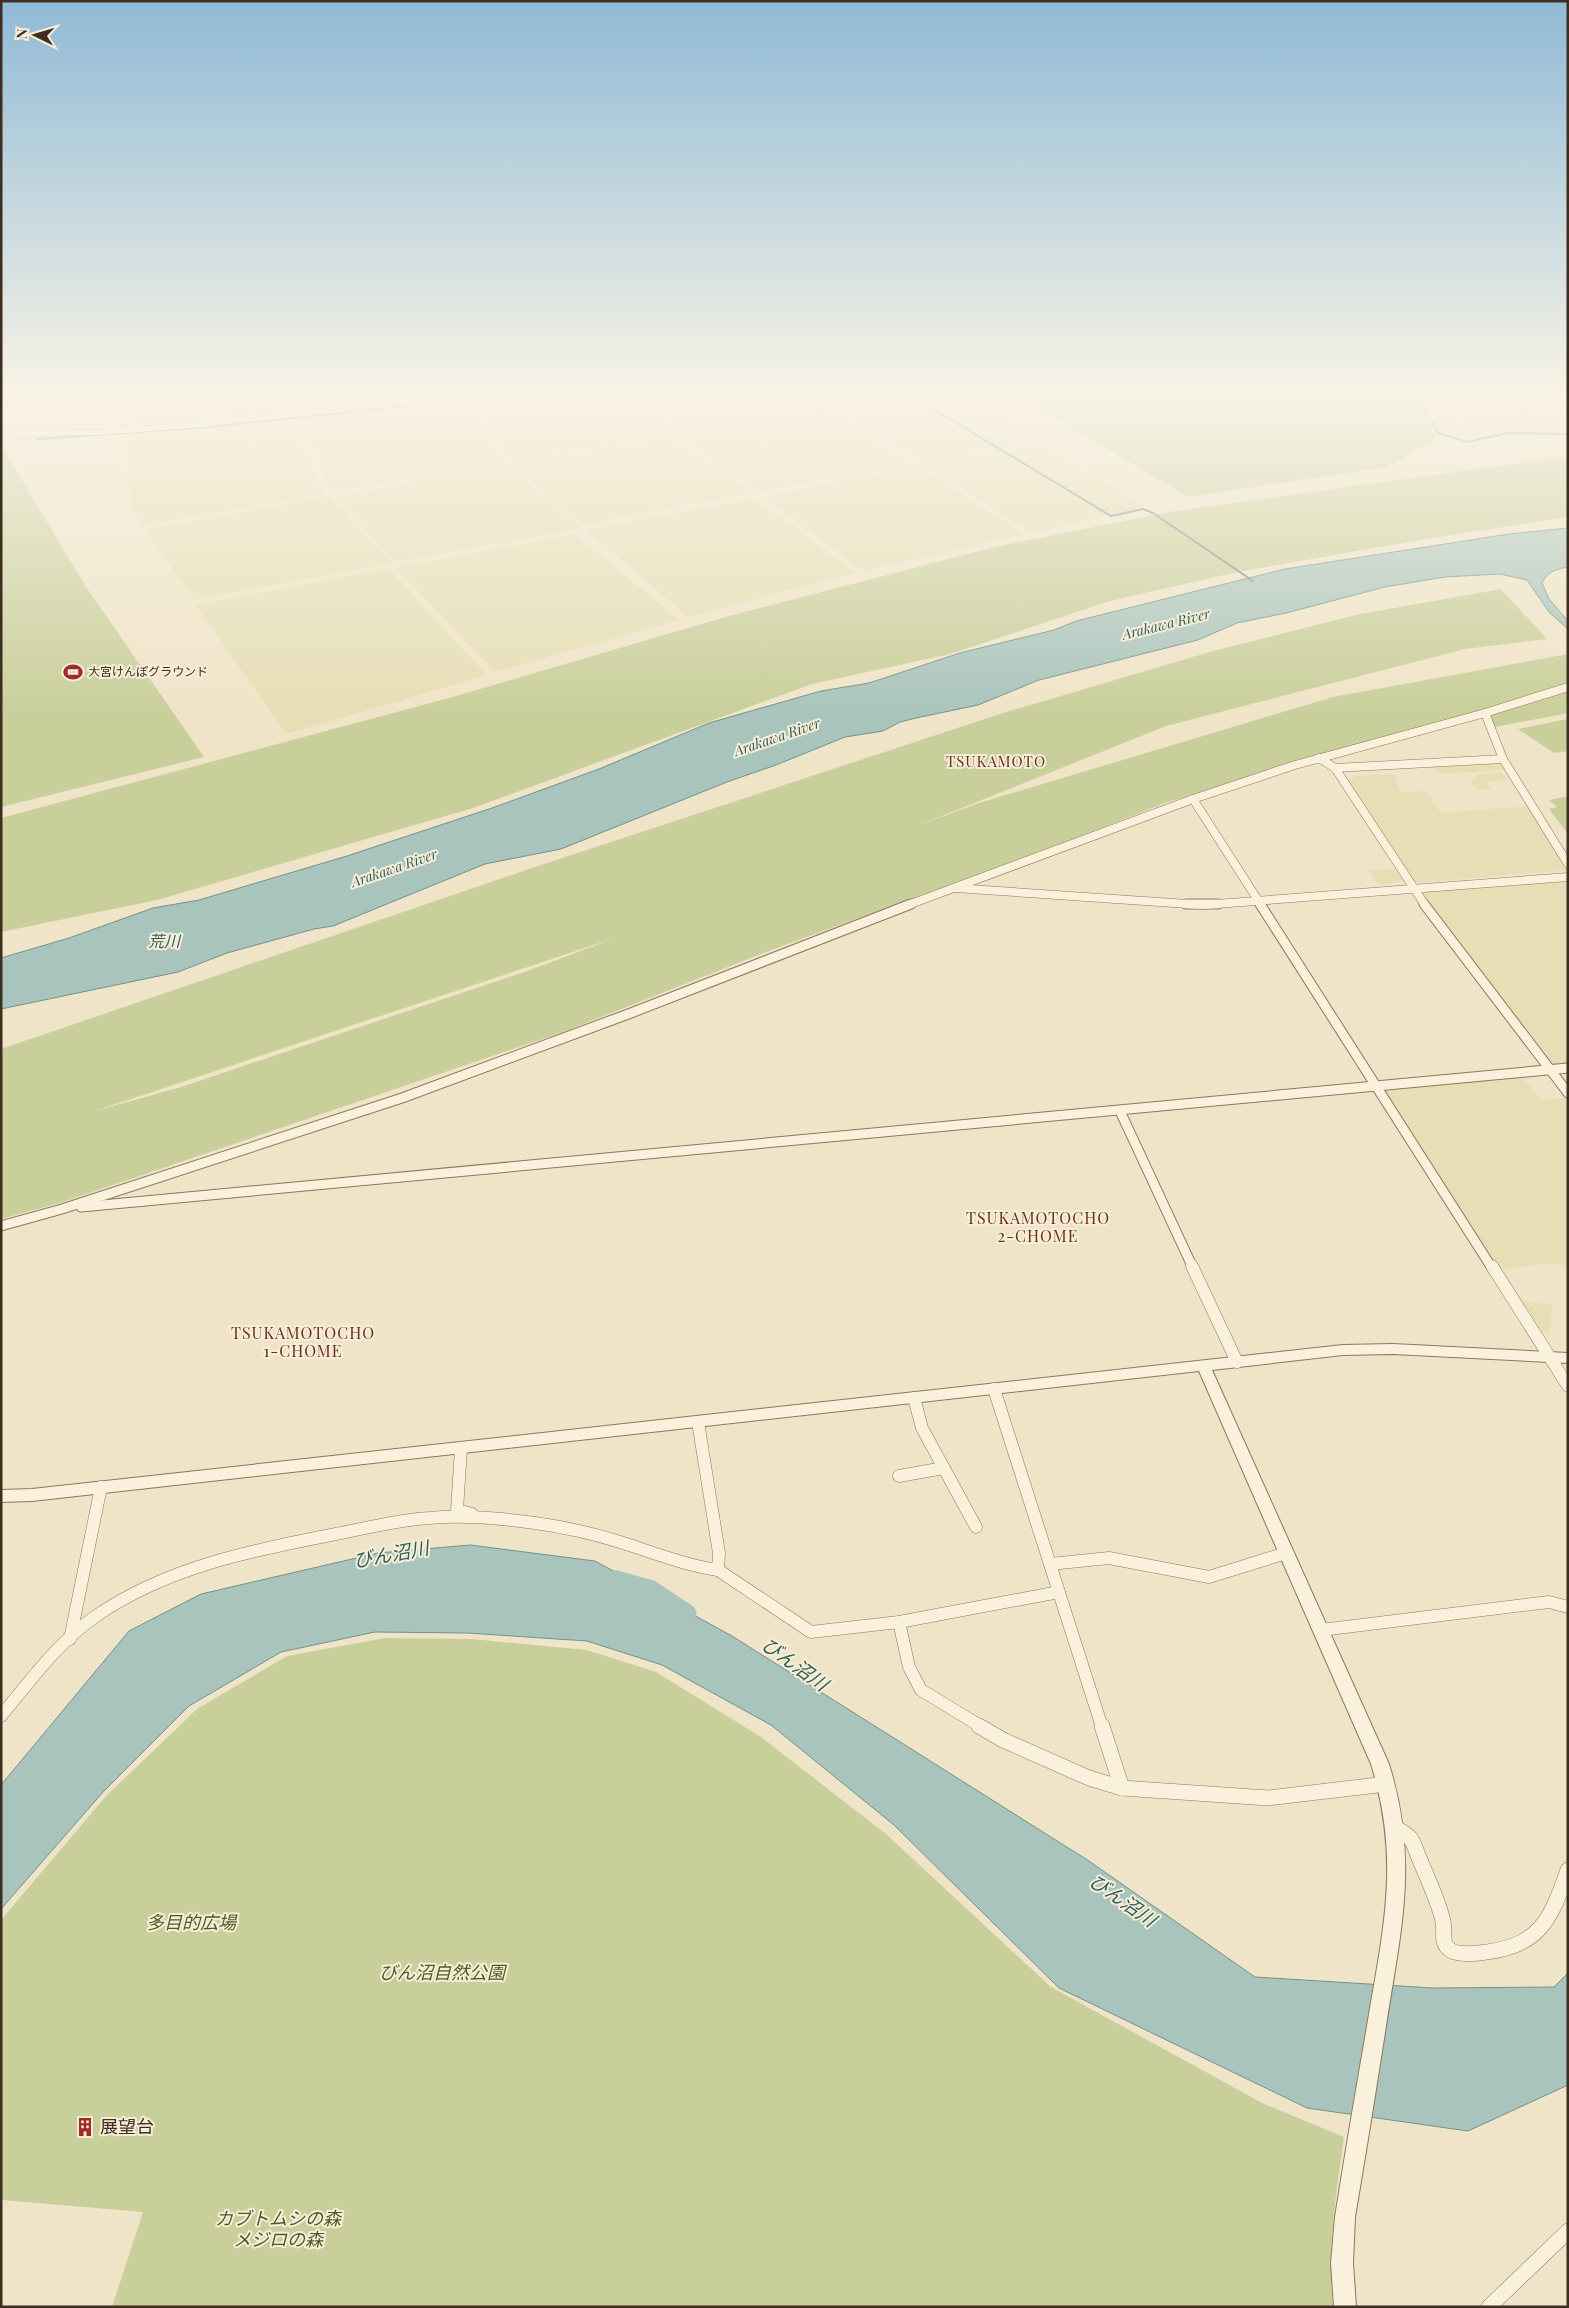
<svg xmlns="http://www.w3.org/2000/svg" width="1569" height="2308" viewBox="0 0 1569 2308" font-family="'Playfair Display','Noto Sans JP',serif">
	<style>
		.farmland { fill: #e6deb5 }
		.green { fill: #c9cf9b; fill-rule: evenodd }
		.water { fill: #a9c4bc; stroke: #6f938a }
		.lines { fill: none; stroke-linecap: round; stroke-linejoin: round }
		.stream { stroke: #6f938a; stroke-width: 2 }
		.river { fill: #a9c4bc; fill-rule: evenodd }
		.minor-far4-casing { stroke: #8d765c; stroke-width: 6 }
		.minor-far3-casing { stroke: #8d765c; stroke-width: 9 }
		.minor-far2-casing { stroke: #8d765c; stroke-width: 11 }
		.minor-far1-casing { stroke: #8d765c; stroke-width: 13 }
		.minor-casing { stroke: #8d765c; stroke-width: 16 }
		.tertiary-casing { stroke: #8d765c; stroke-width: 2 }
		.minor-far4 { stroke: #faf1dc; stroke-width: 5.5 }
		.minor-far3 { stroke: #faf1dc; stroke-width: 8 }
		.minor-far2 { stroke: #faf1dc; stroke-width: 9 }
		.minor-far1 { stroke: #faf1dc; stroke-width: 12 }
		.minor { stroke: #faf1dc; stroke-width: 15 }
		.tertiary { fill: #faf1dc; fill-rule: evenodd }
		.labels { text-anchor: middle; stroke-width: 4; stroke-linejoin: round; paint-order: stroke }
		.far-poi-label { font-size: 12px; fill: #3d2e20; stroke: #f7eed8; text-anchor: start }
		.far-water-label { font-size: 14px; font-style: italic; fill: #2f5d5a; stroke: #f7eed8 }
		.far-quarter-label { font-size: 15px; letter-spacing: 1px; fill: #6b2e1e; stroke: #f7eed8 }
		.water-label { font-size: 16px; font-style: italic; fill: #2f5d5a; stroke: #f7eed8 }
		.neighbourhood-label { font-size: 16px; letter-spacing: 1px; fill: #6b2e1e; stroke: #f7eed8 }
		.near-park-label { font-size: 18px; font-style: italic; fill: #4d5a26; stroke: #f7eed8 }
		.near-poi-label { font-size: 18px; fill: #3d2e20; stroke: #f7eed8; text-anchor: start }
		.near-water-label { font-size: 19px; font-style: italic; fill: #2f5d5a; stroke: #f7eed8 }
	</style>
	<rect width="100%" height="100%" fill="#f0e4c8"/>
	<!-- farmland -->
	<g class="farmland">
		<polygon points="442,392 463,392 504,463 336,492 328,486 297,407"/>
		<polygon points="467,392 641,392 674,434 510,462"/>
		<polygon points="645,392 817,392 830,406 679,433"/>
		<polygon points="822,392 910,392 836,406"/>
		<polygon points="922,392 961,392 1040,441 922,463 847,416 839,407"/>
		<polygon points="1529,393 1568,393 1568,412 1541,411"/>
		<polygon points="1423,396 1436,397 1446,411 1454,413 1466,437 1456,438 1441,433"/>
		<polygon points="289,408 320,487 326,494 143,526 134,514 117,424"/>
		<polygon points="834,408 843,418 914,464 757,492 677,434"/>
		<polygon points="1458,413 1568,414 1568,432 1498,432 1479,439 1470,439"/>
		<polygon points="671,435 753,493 581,525 510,464"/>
		<polygon points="1041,443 1145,507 1032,533 924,465"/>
		<polygon points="507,465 582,528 396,562 334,496"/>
		<polygon points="918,466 1025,534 864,571 762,496"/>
		<polygon points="329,496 393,563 195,600 144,529"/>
		<polygon points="753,498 856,573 688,617 587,530"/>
		<polygon points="575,534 679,620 495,672 396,568"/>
		<polygon points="388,568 487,675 286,734 196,605"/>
		<polygon points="1500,761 1507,770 1440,774 1430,764"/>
		<polygon points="1503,773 1508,780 1486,782 1492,789 1478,790 1470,781 1479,774"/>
		<polygon points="1395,774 1400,792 1426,791 1441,813 1528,806 1567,870 1414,883 1346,779 1354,779 1353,776"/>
		<polygon points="1395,869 1404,881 1383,885 1377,883 1369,870"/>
		<polygon points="1565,879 1568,882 1568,1065 1557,1066 1550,1065 1465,949 1420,893 1423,891"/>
		<polygon points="1521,1075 1540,1100 1565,1098 1568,1102 1568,1266 1553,1263 1500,1269 1495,1267 1383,1090 1386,1087"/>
		<polygon points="1522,1302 1552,1304 1550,1333 1539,1332"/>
	</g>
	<!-- green -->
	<g class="green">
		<polygon points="1012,392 1416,392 1436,440 1387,467 1188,497"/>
		<polygon points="1,445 86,587 204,757 1,807"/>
		<polygon points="1568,456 1568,517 1432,538 1237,572 1110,601 950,654 812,684 473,808 157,900 1,932 1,818 449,698 729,616 995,547 1169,512"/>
		<path d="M1501 589 1547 639 1465 649 1166 726 917 826 979 803 1333 697 1568 654V705L1566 706 1568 713 1495 727 1481 712 1274 769 1165 803 1061 844 766 952 566 1031 60 1203 1 1219V1049L526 870 1003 713 1213 651 1360 614ZM615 938 530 970 181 1087 92 1112Z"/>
		<polygon points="1568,719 1568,751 1554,753 1518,729"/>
		<polygon points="1568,796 1568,834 1549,809 1557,807 1549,800"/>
		<path d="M385 1638 472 1639 587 1650 656 1672 761 1737 886 1834 1051 1987 1262 2103 1344 2137C1336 2193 1327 2250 1333 2307H112L143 2212 1 2200V1920L106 1796 197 1709 287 1656Z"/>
	</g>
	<!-- water -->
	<g class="water">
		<path d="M1568 528V567C1556 569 1547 572 1542 583L1549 599 1568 621V629L1549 612 1527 580 1500 574 1445 577 1385 587 1286 613 1237 623 1198 640 1039 680 978 705 916 718 900 722 883 731 845 737 776 765 727 782 561 849 485 864 333 926 314 929 227 953 178 972 1 1009V958L69 938 153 908 199 900 347 856 492 808 599 769 709 723 821 691 869 683 960 653 1054 630 1076 621 1285 569 1509 534Z"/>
		<polygon points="470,1545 595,1561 732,1636 1089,1861 1255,1977 1433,1988 1554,1987 1568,1973 1568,2085 1468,2131 1307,2108 1059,1988 894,1825 771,1725 662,1665 587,1641 467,1633 375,1632 281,1652 189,1706 103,1792 1,1909 1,1785 129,1631 201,1594 378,1553"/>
	</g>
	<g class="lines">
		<!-- stream -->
		<g class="stream">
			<polyline points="905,392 1111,516 1143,509 1153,513 1253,581"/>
			<polyline points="1416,392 1438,433 1467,442 1507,433 1568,434"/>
			<polyline points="37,439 198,428 534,392"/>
		</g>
		<!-- river -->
		<path class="river" d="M616 1570 655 1581 694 1607 697 1613 694 1619C673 1626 657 1601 639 1594 629 1590 618 1589 608 1585L605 1579 608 1573Z"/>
		<!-- minor-far4 casing -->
		<g class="minor-far4-casing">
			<g id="minor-far4">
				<polyline points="1,394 24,392"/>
				<polyline points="340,395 424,397"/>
				<polyline points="192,399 198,392"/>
				<polyline points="1,405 135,392"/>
				<polyline points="12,434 103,432 193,425 504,392"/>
			</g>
		</g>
		<!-- minor-far3 casing -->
		<g class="minor-far3-casing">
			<g id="minor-far3">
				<polyline points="1485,713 1503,759 1568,864"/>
				<polyline points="1319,758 1335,768 1425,905"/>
				<polyline points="1335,768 1503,759"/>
				<polyline points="1193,799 1261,905"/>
				<polyline points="955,888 1203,905 1568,877"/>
				<polyline points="908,905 1193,799 1295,765 1485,713 1568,687"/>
			</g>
		</g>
		<!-- minor-far2 casing -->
		<g class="minor-far2-casing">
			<g id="minor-far2">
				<polyline points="1186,904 1218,904"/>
				<polyline points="1260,904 1492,1268"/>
				<polyline points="1424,904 1568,1093"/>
				<polyline points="1120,1111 1193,1268"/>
				<polyline points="81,1207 1568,1068"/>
				<polyline points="1,1226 62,1209 402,1098 631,1013 911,904"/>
			</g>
		</g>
		<!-- minor-far1 casing -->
		<g class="minor-far1-casing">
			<g id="minor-far1">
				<polyline points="1192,1266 1237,1362"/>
				<polyline points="1492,1266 1568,1386"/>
				<polyline points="994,1389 1102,1727"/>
				<polyline points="914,1398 922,1428 976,1527"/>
				<polyline points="698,1422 719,1553 718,1570 811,1632 899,1622 1059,1592"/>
				<polyline points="461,1449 457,1510 472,1514"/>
				<polyline points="899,1476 944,1468"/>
				<polyline points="1050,1564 1109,1558 1209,1577 1286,1553"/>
				<polyline points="899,1622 909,1667 921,1690 982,1727"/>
				<polyline points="1321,1630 1549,1602 1568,1607"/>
				<polyline points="70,1639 101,1487"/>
				<path d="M1 1716C30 1681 58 1642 96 1616 167 1567 253 1550 336 1534 367 1528 397 1520 429 1518 464 1515 500 1518 535 1523 564 1527 592 1533 620 1542 652 1552 684 1565 718 1570"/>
			</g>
		</g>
		<!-- minor casing -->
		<g class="minor-casing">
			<g id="minor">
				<polyline points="979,1726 1003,1740 1089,1778 1122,1788 1268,1798 1386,1784"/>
				<polyline points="1102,1726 1122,1788"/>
				<path d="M1396 1828C1401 1831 1408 1835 1411 1839 1415 1845 1417 1854 1420 1860 1428 1880 1438 1900 1443 1921 1445 1929 1441 1940 1447 1947 1453 1955 1470 1954 1479 1953 1539 1947 1550 1922 1568 1870"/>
				<polyline points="1489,2307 1568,2231"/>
			</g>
		</g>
		<!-- tertiary casing -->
		<g class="tertiary-casing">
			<path id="tertiary" d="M1393 1344 1568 1353V1363L1393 1354 1343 1355 1212 1370 1389 1764C1419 1861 1401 1929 1386 2026 1376 2090 1366 2153 1355 2217L1353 2263 1356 2307H1334L1331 2263 1335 2217C1345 2153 1356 2090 1367 2026 1383 1930 1401 1861 1371 1764L1199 1371 32 1501 1 1502V1490L32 1489 1343 1345Z"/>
		</g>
		<!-- minor-far4 -->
		<use href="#minor-far4" class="minor-far4"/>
		<!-- minor-far3 -->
		<use href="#minor-far3" class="minor-far3"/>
		<!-- minor-far2 -->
		<use href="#minor-far2" class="minor-far2"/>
		<!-- minor-far1 -->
		<use href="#minor-far1" class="minor-far1"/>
		<!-- minor -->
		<use href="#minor" class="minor"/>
		<!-- tertiary -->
		<use href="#tertiary" class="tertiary"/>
	</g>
	<!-- sky -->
	<linearGradient id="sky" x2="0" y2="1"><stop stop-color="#8fbad6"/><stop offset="0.55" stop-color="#f8f3e6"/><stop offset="1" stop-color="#f8f3e6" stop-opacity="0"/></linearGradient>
	<rect width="1569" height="715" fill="url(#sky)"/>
	<!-- icons -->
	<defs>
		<g id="stadium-bare" transform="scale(1.5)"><path d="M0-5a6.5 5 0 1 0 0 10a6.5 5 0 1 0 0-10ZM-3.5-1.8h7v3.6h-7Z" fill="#9e2a2b" stroke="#f7eed8" stroke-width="2.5" paint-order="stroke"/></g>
		<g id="building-bare" transform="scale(1.5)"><path d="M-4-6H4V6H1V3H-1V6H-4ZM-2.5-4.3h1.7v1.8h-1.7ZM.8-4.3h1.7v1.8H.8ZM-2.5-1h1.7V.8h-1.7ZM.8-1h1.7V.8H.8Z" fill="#9e2a2b" stroke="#f7eed8" stroke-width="2.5" paint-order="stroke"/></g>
	</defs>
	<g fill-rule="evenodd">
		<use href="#stadium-bare" x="73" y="672"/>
		<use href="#building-bare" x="85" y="2127"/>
	</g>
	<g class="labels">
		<!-- far-poi labels -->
		<g class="far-poi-label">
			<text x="88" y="676">大宮けんぽグラウンド</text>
		</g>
		<!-- far-water labels -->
		<g class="far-water-label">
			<text transform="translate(1166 624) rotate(-14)" y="5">Arakawa River</text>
			<text transform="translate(777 737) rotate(-19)" y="5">Arakawa River</text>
			<text transform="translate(394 868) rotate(-19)" y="5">Arakawa River</text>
		</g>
		<!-- far-quarter labels -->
		<g class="far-quarter-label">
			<text x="996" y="767">TSUKAMOTO</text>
		</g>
		<!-- water labels -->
		<g class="water-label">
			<text x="164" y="947">荒川</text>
		</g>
		<!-- neighbourhood labels -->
		<g class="neighbourhood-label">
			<text x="1038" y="1224">TSUKAMOTOCHO<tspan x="1038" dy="18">2-CHOME</tspan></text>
			<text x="303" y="1339">TSUKAMOTOCHO<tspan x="303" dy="18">1-CHOME</tspan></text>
		</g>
		<!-- near-park labels -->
		<g class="near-park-label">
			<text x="191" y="1929">多目的広場</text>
			<text x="442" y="1979">びん沼自然公園</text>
			<text x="278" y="2225">カブトムシの森<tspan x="278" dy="21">メジロの森</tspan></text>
		</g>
		<!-- near-poi labels -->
		<g class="near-poi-label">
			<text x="100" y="2133">展望台</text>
		</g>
		<!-- near-water labels -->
		<g class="near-water-label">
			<text transform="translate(391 1554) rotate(-10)" y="7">びん沼川</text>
			<text transform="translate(795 1664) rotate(36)" y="7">びん沼川</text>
			<text transform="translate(1123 1900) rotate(35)" y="7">びん沼川</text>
		</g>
	</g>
	<!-- border -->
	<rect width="1569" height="2308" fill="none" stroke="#3d2e20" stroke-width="5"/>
	<!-- north arrow -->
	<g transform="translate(35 35) rotate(275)" stroke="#f7eed8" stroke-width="4" paint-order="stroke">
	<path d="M0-4L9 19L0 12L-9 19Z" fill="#3d2e20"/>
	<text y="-8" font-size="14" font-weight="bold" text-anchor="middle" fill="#3d2e20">N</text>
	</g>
</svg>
